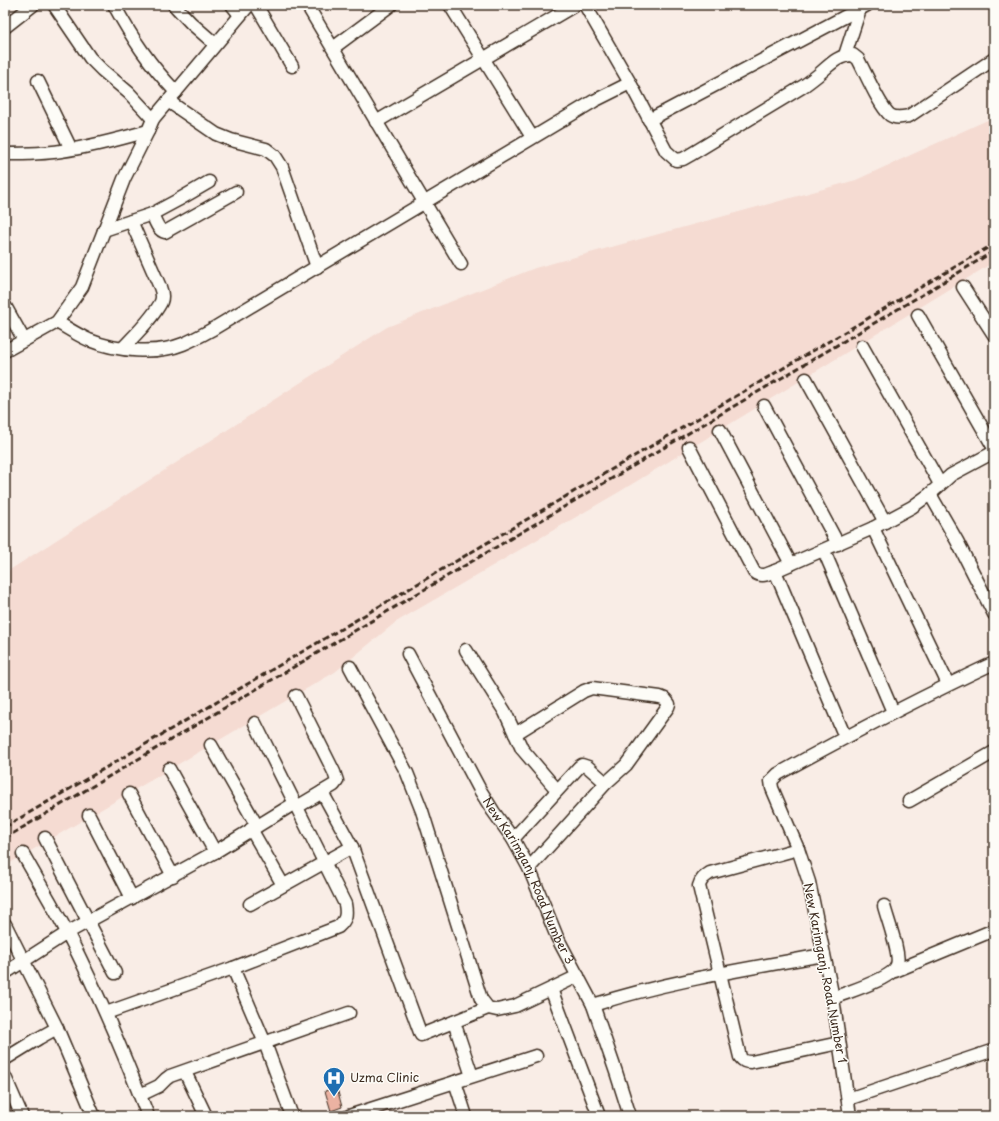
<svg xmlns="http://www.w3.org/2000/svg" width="999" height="1121" viewBox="0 0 999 1121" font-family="'Playpen Sans',sans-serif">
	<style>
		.built { fill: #f5dbd2 }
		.building { fill: #ebb2a2; stroke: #3b2a1e }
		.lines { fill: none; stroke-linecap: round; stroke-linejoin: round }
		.minor-casing { stroke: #3b2a1e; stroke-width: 15 }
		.minor { stroke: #fdfcf7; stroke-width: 12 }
		.rail { stroke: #3b2a1e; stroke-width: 3; stroke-dasharray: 6 3; stroke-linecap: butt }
		.labels { text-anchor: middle; stroke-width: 3; stroke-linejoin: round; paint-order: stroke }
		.street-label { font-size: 12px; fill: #3b2a1e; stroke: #fdfcf7 }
		.poi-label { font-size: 12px; fill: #3b2a1e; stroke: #fdfcf7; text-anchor: start }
	</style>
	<rect width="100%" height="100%" fill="#f9ede6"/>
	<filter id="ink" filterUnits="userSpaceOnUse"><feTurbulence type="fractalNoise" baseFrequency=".025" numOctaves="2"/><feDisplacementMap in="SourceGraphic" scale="8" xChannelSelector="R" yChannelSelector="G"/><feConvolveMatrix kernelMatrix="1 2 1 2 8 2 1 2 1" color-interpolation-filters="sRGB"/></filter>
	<g filter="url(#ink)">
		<!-- built -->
		<polygon class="built" points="994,117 994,262 619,492 396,622 335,672 5,866 5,573 387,327 535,268 856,180"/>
		<!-- building -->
		<polygon class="building" points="337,1088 342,1107 331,1111 325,1091"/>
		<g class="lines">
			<!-- minor casing -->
			<g class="minor-casing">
				<g id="minor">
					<polyline points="54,5 90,58 102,70 129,93 153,119"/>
					<path d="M114 5C132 38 149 64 176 92"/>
					<polyline points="174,5 191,23 215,44"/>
					<polyline points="232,5 240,15"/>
					<polyline points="256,5 292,66"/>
					<polyline points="307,5 461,264"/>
					<polyline points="450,5 532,137"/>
					<path d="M585 5 630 83 666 151 676 160 683 159 690 155 802 87C808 83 813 79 818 75 829 66 837 55 853 55L858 59C865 72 880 107 890 115 896 119 903 117 909 116L994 59"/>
					<polyline points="5,27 33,5"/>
					<polyline points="333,48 391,5"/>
					<polyline points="845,55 860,9 858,6"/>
					<polyline points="38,81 71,149"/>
					<polyline points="168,101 216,134 231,140 266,149 275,156 282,167 317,267"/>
					<polyline points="649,120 867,5"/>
					<polyline points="376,122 575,5"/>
					<path d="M5 154C24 154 42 154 61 151 90 147 120 139 148 131"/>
					<path d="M152 214C155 220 158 231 165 232L236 192"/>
					<polyline points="104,230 152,214 178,200 209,182"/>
					<polyline points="963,287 994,335"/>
					<polyline points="5,306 24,340"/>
					<polyline points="918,315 994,448"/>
					<path d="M57 322C67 328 78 335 89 340 116 351 156 355 183 344 193 340 202 335 211 330L594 101 630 83"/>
					<polyline points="862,346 940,484"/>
					<path d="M123 348C135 335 153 318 161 302 163 297 162 292 160 287L131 221"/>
					<polyline points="5,351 57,322 82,287 124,179 148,131 153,119 249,5"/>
					<polyline points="806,379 885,522"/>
					<polyline points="764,406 838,544"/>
					<polyline points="720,430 791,564"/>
					<path d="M689 447 754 572C762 578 767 574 775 571L845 737"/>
					<polyline points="930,494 957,541 994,614"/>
					<polyline points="873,528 948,684"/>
					<polyline points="824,551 893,712"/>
					<polyline points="775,571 873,528 912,507 930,494 951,475 994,452"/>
					<polyline points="466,650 505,712 522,749 557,790"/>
					<path id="s1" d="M408 654 480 790 493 811 513 839 529 868 557 937 593 1005 616 1072 630 1116"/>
					<polyline points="350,667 407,773 422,811 481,999 488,1008 497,1010 515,1006 578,976"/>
					<polyline points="296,696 334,772 337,781 334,785 297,807"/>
					<polyline points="515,734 584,691 592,688 660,697 665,699 669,704 668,707 626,765 606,783 529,868"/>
					<polyline points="211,745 257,826"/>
					<polyline points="169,769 215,852"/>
					<polyline points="322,792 352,847 421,1035 488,1008"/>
					<polyline points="129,794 173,876"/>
					<polyline points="909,801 994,752"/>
					<polyline points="89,815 132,898"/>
					<polyline points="251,829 283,885"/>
					<polyline points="45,838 115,973"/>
					<polyline points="513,839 579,767 582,765 588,767 606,783"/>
					<path d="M798 849 710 873C704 877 701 879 699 886L740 1057C743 1061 745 1062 751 1062L839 1043"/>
					<path d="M23 854C38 881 54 907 68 934 98 993 124 1054 148 1116"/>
					<polyline points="250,904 352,847"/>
					<polyline points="5,924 57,1028 94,1116"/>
					<polyline points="233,968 265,1043 292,1116"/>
					<polyline points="895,971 994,930"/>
					<polyline points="5,973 67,933 215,852 295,803"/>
					<polyline points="551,989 599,1116"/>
					<path d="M833 998C847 992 893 979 897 965 901 955 887 918 884 906"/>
					<path d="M593 1005C668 981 746 969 823 955"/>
					<path d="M106 1013 233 968 338 927C346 920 347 915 345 904L255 723"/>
					<polyline points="454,1022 472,1076"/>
					<polyline points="5,1059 39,1038 57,1028"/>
					<polyline points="185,1072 206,1116"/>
					<polyline points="5,1077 22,1116"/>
					<polyline points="455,1082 466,1116"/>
					<polyline points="140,1095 159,1086 166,1079 170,1076 349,1013"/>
					<polyline points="848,1099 994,1050"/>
					<polyline points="349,1116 536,1056"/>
					<path d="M850 1116 833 998 809 882 798 849 772 788 771 781 778 774C849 735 921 697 994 663"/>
				</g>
			</g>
			<!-- minor -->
			<use href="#minor" class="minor"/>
			<!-- rail -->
			<g class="rail">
				<polyline points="5,827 994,244"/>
				<polyline points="5,838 925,293 994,251"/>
			</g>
		</g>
	</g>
	<!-- icons -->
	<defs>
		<g id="hospital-pin" transform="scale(1.15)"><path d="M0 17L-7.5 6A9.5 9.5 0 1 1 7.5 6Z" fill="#1f6fb2" stroke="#fdfcf7"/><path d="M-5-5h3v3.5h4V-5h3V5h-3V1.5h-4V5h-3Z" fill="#fff"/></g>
	</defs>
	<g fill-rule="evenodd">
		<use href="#hospital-pin" x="334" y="1078"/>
	</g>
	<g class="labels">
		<!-- street labels -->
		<g class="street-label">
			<text dy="4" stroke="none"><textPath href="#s1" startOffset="257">New Karimganj, Road Number 3</textPath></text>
			<text transform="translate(825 973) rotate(79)" y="4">New Karimganj, Road Number 1</text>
		</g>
		<!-- poi labels -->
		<g class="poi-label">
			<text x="350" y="1082">Uzma Clinic</text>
		</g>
	</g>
	<!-- margin -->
	<rect width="999" height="1121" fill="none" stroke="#fdfcf7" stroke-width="20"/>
	<rect x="10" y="10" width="979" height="1101" fill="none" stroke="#3b2a1e" stroke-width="1.5" filter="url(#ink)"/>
</svg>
